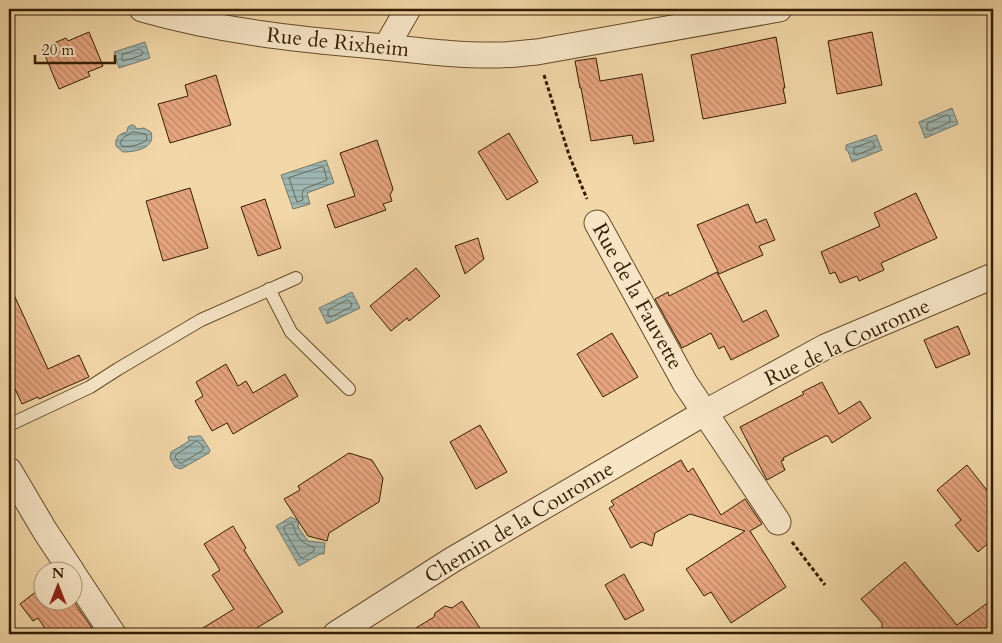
<svg xmlns="http://www.w3.org/2000/svg" width="1002" height="643" viewBox="0 0 1002 643" font-family="Cardo,serif">
	<style>
		.water { fill: url(#water-rules); stroke: #74796b }
		.lines { fill: none; stroke-linecap: round; stroke-linejoin: round }
		.shore { stroke: #696a59; stroke-width: 1 }
		.building { fill: url(#building-back-hatch); stroke: #341d00 }
		.service-casing { stroke: #644c2a; stroke-width: 14 }
		.minor-casing { stroke: #644c2a; stroke-width: 27 }
		.path { stroke: #341d00; stroke-width: 3; stroke-dasharray: 4 2.5; stroke-linecap: butt }
		.service { stroke: #f7e5c6; stroke-width: 12 }
		.minor { stroke: #f7e5c6; stroke-width: 25 }
		.labels { text-anchor: middle; stroke-width: 4; stroke-linejoin: round; paint-order: stroke }
		.street-label { font-size: 21px; fill: #341d00; stroke: #f7e5c6 }
	</style>
	<defs>
		<pattern id="water-rules" width="6" height="5" patternUnits="userSpaceOnUse" patternTransform="scale(1.25)"><rect width="6" height="5" fill="#9eb7b2"/><path d="M0 2.5h6" fill="none" stroke="#82948e"/></pattern>
		<pattern id="building-back-hatch" width="6" height="6" patternUnits="userSpaceOnUse" patternTransform="scale(1.25)"><rect width="6" height="6" fill="#e7a57f"/><path d="M-1 5l2 2M0 0l6 6M5-1l2 2" fill="none" stroke="#bc8666"/></pattern>
	</defs>
	<rect width="100%" height="100%" fill="#f2d7a8"/>
	<filter id="stains"><feTurbulence type="fractalNoise" baseFrequency=".004" numOctaves="4"/><feColorMatrix values="0 0 0 0 .2 0 0 0 0 .09 0 0 0 0 .02 0 0 0 .5 -.17"/></filter>
	<radialGradient id="worn" r=".72"><stop offset=".6" stop-color="#630" stop-opacity="0"/><stop offset="1" stop-color="#630" stop-opacity=".3"/></radialGradient>
	<!-- water -->
	<g class="water">
		<polygon points="145,42 150,58 119,68 114,52"/>
		<polygon points="952,108 958,124 925,138 919,122"/>
		<path d="M131 125H134L137 129 144 128 151 132C156 148 136 152 123 152L116 146C115 138 118 134 127 132L128 127Z"/>
		<polygon points="876,135 882,150 852,162 848,151 846,150 846,145"/>
		<polygon points="326,160 334,183 307,193 310,204 293,209 281,175"/>
		<polygon points="352,292 360,308 327,324 319,308"/>
		<polygon points="192,436 193,437 196,436 201,436 210,450 209,453 181,469 175,467 170,458 171,452 189,441 188,437"/>
		<polygon points="291,517 299,521 298,527 308,541 325,543 324,554 320,554 299,566 276,526"/>
	</g>
	<g class="lines">
		<!-- shore -->
		<g class="shore">
			<polygon points="140,49 143,52 142,55 124,61 122,60 122,55"/>
			<polygon points="947,115 950,117 950,122 930,131 927,130 927,124"/>
			<path d="M133 132 146 134 147 140C142 144 129 148 122 146L120 143 123 138Z"/>
			<polygon points="871,142 874,143 874,148 857,155 854,154 854,148"/>
			<polygon points="322,167 324,168 327,180 304,189 302,193 303,200 297,202 289,178"/>
			<polygon points="348,300 352,304 351,307 331,317 328,316 328,310"/>
			<polygon points="197,441 203,446 203,450 182,463 179,463 175,457 176,455"/>
			<path d="M290 524H293C295 536 303 545 314 547V551L303 558 300 557 284 530V527Z"/>
		</g>
	</g>
	<!-- building -->
	<g class="building">
		<polygon points="89,32 103,66 88,72 90,76 59,89 42,48 66,38 68,41"/>
		<polygon points="872,32 882,85 837,94 828,41"/>
		<polygon points="776,37 785,88 783,88 786,103 703,119 691,55"/>
		<polygon points="596,58 600,81 642,74 654,141 634,144 632,135 591,141 581,88 580,88 575,61"/>
		<polygon points="216,75 231,125 170,143 158,104 188,96 185,85"/>
		<polygon points="509,133 538,182 507,200 478,152"/>
		<polygon points="377,140 393,189 390,195 392,201 383,204 386,210 335,228 327,205 355,196 340,153"/>
		<polygon points="190,188 208,248 163,261 146,201"/>
		<polygon points="916,193 937,238 881,263 884,270 859,281 857,276 840,283 835,272 830,274 821,252 880,226 874,213"/>
		<polygon points="265,199 281,248 258,256 241,207"/>
		<polygon points="748,204 756,223 766,219 775,240 759,246 763,255 719,274 697,225"/>
		<polygon points="478,238 484,259 465,274 455,246"/>
		<polygon points="416,268 440,296 409,321 407,318 391,331 370,306"/>
		<polygon points="717,272 743,322 766,310 779,336 731,360 724,346 719,349 711,333 682,348 655,299 668,292 669,296"/>
		<polygon points="9,284 48,369 79,355 89,377 39,399 38,397 22,404 9,376"/>
		<polygon points="958,326 970,354 936,368 924,340"/>
		<polygon points="612,333 638,377 603,397 577,354"/>
		<polygon points="226,364 238,386 246,381 253,393 285,374 298,396 233,434 227,423 212,431 195,401 203,396 196,382"/>
		<polygon points="822,382 839,414 860,401 871,418 832,443 828,436 825,436 783,458 784,460 781,461 785,470 767,480 740,427 804,394 802,392"/>
		<polygon points="480,425 507,472 476,489 450,442"/>
		<polygon points="349,453 372,460 383,478 379,502 329,533 327,541 308,536 284,499 300,490 298,486"/>
		<polygon points="681,460 688,472 693,468 721,515 745,499 762,524 750,531 786,587 731,623 711,592 704,596 686,569 745,531 690,514 655,533 652,546 642,542 631,548 609,508 614,505 611,501"/>
		<polygon points="967,465 993,498 993,539 978,552 955,525 961,520 937,490"/>
		<polygon points="233,526 246,548 244,550 283,612 247,634 193,634 234,609 212,575 220,570 204,544"/>
		<polygon points="905,562 957,625 993,599 993,629 986,634 921,634 882,631 882,623 861,599"/>
		<polygon points="624,574 644,610 625,620 605,585"/>
		<polygon points="42,587 42,600 72,600 72,599 96,634 49,634 38,618 33,621 20,604"/>
		<polygon points="462,601 484,634 406,634 434,617 435,613 445,606 452,608"/>
	</g>
	<g class="lines">
		<!-- service casing -->
		<g class="service-casing">
			<g id="service">
				<polyline points="269,289 291,332 349,389"/>
				<polyline points="9,425 90,387 118,369 201,320 296,278"/>
			</g>
		</g>
		<!-- minor casing -->
		<g class="minor-casing">
			<g id="minor">
				<path d="M142 9C219 31 294 39 374 46 415 50 457 56 499 55 511 55 524 53 537 52L779 9"/>
				<polyline points="386,47 408,9"/>
				<polyline points="597,223 685,383 778,522"/>
				<polyline points="9,470 45,531 71,570"/>
				<polyline points="72,572 113,634"/>
				<polyline points="336,634 452,560 704,413 825,347 993,276"/>
			</g>
		</g>
		<!-- path -->
		<g class="path">
			<polyline points="544,75 569,155 587,199"/>
			<polyline points="792,542 825,585"/>
		</g>
		<!-- service -->
		<use href="#service" class="service"/>
		<!-- minor -->
		<use href="#minor" class="minor"/>
	</g>
	<g class="labels">
		<!-- street labels -->
		<g class="street-label">
			<text transform="translate(338 42) rotate(6)" y="7">Rue de Rixheim</text>
			<text transform="translate(638 296) rotate(61)" y="7">Rue de la Fauvette</text>
			<text transform="translate(847 342) rotate(-25)" y="7">Rue de la Couronne</text>
			<text transform="translate(519 522) rotate(-31)" y="7">Chemin de la Couronne</text>
		</g>
	</g>
	<!-- margin -->
	<rect width="1002" height="643" fill="none" stroke="#f2d7a8" stroke-width="30"/>
	<rect x="10" y="10" width="982" height="623" fill="none" stroke="#341d00" stroke-width="2.5"/>
	<rect x="15" y="15" width="972" height="613" fill="none" stroke="#341d00"/>
	<!-- north arrow -->
	<g transform="translate(58 586)"><circle r="24" fill="#f7e5c6" stroke="#a99577"/>
	<path d="M0-4L9 19L0 12L-9 19Z" fill="#8f2418"/>
	<text y="-8" font-size="14" font-weight="bold" text-anchor="middle" fill="#341d00">N</text>
	</g>
	<!-- scale -->
	<path d="M35 55v8h80v-8" fill="none" stroke="#341d00" stroke-width="2.5"/>
	<text x="42" y="55" font-size="15" fill="#341d00" stroke="#f7e5c6" stroke-width="4" paint-order="stroke">20 m</text>
	<rect width="100%" height="100%" filter="url(#stains)"/>
	<rect width="100%" height="100%" fill="url(#worn)"/>
</svg>
